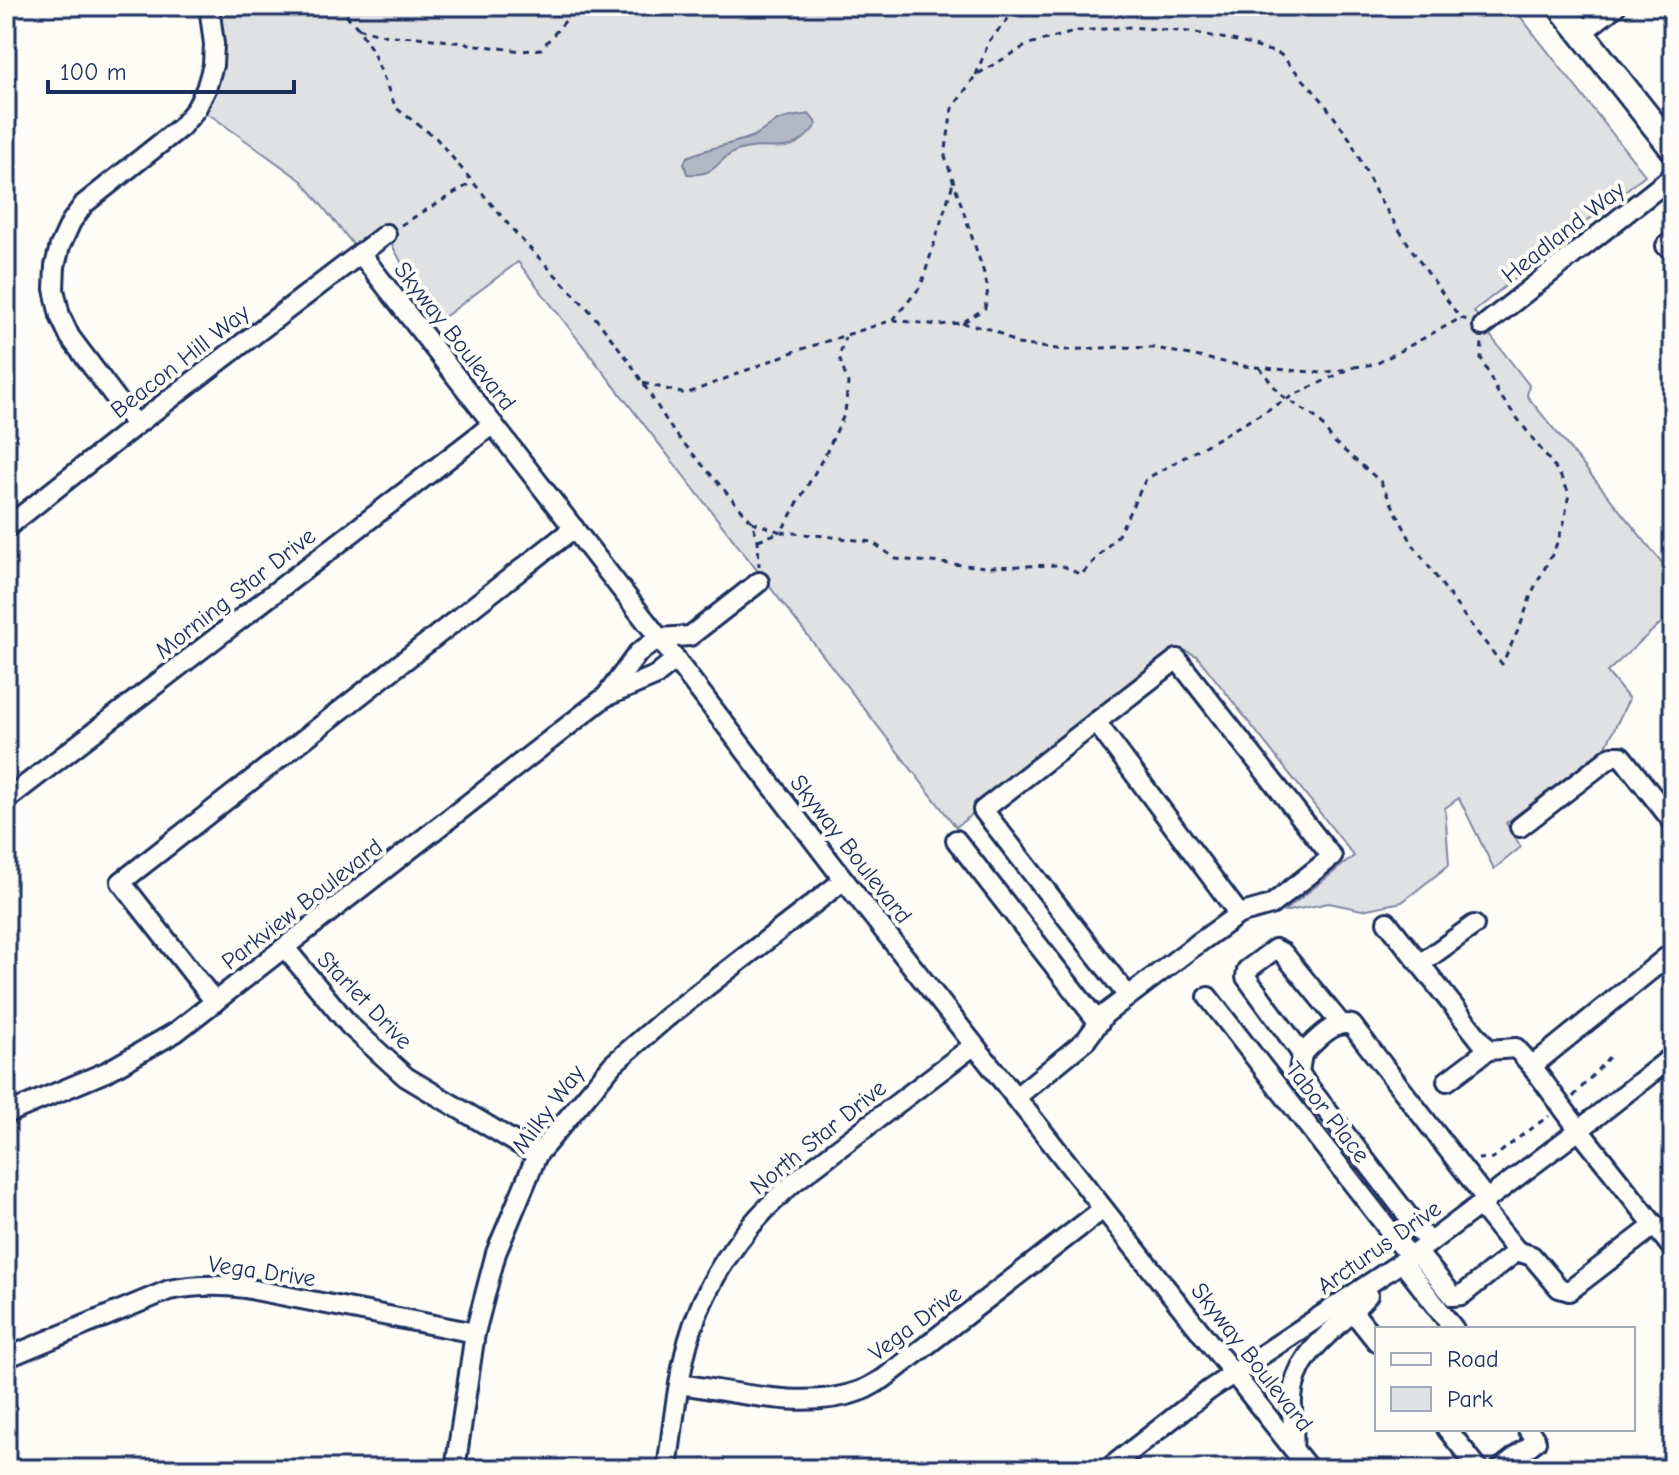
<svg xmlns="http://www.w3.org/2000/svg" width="1679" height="1475" viewBox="0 0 1679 1475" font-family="'Comic Neue',sans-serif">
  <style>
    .green { fill: #e0e1e3; stroke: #7e88a0; stroke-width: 2 }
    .water { fill: #b3b8c5; stroke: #76819c; stroke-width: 2 }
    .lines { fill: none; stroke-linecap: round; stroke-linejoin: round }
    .minor-casing { stroke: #1b2f5e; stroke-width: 24 }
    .major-casing { stroke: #1b2f5e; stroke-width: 30 }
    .path { stroke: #1b2f5e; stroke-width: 3; stroke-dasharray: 6 6; stroke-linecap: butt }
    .minor { stroke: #fdfcf7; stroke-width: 18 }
    .major { stroke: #fdfcf7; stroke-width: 24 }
    .labels { text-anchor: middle; stroke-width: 8; stroke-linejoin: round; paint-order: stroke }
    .street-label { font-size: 24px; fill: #1b2f5e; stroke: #fdfcf7 }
  </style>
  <rect width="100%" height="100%" fill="#fdfcf7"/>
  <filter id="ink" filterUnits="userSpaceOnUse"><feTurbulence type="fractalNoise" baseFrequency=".0125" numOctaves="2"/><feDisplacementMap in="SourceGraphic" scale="16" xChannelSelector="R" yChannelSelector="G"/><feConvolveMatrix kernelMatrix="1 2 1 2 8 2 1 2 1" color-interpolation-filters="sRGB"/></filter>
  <g filter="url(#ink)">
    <!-- green -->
    <polygon class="green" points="209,6 1512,6 1645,175 1474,311 1483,326 1529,385 1527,396 1673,576 1673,612 1607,672 1629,699 1605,748 1506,823 1521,847 1494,869 1459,798 1445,808 1449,865 1402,902 1362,910 1329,903 1283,912 1354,856 1197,656 1182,649 956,827 518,262 435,324 386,234 360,253 302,181 213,117 196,109 206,89"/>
    <!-- water -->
    <path class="water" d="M 809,114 L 817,124 C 789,163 771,139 737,151 C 713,160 721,176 687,174 L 684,163 L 687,157 C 707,148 728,145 749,138 C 761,134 767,126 777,121 C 786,117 799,116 809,114 Z"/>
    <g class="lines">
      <defs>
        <g id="minor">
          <polyline points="1581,33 1616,6"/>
          <polyline points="1666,246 1673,244"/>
          <polyline points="360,253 659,638 844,880 1309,1469"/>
          <polyline points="1483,326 1673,176"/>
          <polyline points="136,425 70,337 60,316 54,289 55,266 60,246 71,222 84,204 181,127 196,109 206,89 213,65 214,44 209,6"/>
          <polyline points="6,528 136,425 386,234"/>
          <polyline points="607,695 638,653 659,638 690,636 759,582"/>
          <polyline points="1096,722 1239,914"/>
          <polyline points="6,800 493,424"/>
          <polyline points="1520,827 1612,756 1621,756 1673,822"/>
          <polyline points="956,840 1099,1023"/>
          <polyline points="1387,922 1488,1050 1516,1048 1532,1066"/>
          <polyline points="285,948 350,1026 406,1077 537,1155"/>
          <polyline points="1673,952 1532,1066 1579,1130 1673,1249"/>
          <polyline points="1420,964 1474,925"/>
          <polyline points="1208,997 1410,1257"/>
          <polyline points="215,1002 121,882 574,528"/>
          <polyline points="1302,1054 1246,977 1247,970 1275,949 1283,953 1341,1024"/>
          <polyline points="1447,1081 1488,1050"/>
          <polyline points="1015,1098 1086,1040 1105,1014 1193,947 1239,914 1271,905 1332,857 1177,659 983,810 1128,996"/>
          <polyline points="6,1114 106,1072 176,1032 605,697 655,676 676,659"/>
          <polyline points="1480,1205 1517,1251 1532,1256 1559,1288 1569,1291 1655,1225"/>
          <path d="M 1429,1243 L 1305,1082 L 1299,1072 L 1302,1054 C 1315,1042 1333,1019 1352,1025 L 1487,1200"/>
          <polyline points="1417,1252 1453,1296 1462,1295 1517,1251"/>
          <polyline points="1402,1262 1454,1329"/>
          <polyline points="1346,1303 1377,1342"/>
          <path d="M 6,1358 L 169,1290 C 195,1285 218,1284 245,1288 L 475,1333"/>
          <path d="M 680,1384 C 736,1392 806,1411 860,1391 C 868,1388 875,1383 883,1379 L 1103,1209"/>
          <polyline points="1447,1429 1479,1469"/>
          <path d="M 1293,1448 C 1295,1431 1291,1415 1292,1398 C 1295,1365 1314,1346 1337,1326 C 1348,1316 1358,1305 1368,1295"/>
          <polyline points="455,1469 475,1333 496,1253 537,1155 613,1064 666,1018 844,880"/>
          <path d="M 667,1469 C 673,1427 677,1383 688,1342 C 706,1277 744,1226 794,1182 L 973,1046"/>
          <polyline points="1108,1469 1209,1390 1417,1252 1579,1130 1673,1056"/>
          <polyline points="1500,1469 1536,1441 1528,1429"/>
        </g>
        <polyline id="major" points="1560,6 1673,149"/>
      </defs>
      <!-- minor casing -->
      <use href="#minor" class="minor-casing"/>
      <!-- major casing -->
      <use href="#major" class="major-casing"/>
      <!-- path -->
      <g class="path">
        <polyline points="338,6 358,28 372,50 396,108 436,138 519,237 590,311 629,361 673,431 752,522 758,540 759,566"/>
        <polyline points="358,28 388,36 418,37 522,51 541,49 573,12 583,10 591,6"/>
        <polyline points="976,75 989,41 1019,6"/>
        <polyline points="401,225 473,182"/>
        <polyline points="893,320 921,286 953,183"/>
        <polyline points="962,323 994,330 1017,344 1065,350 1120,347 1156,348 1243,366 1322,373 1347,369"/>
        <polyline points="1259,367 1281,395 1319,420 1333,441 1380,481 1412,543 1465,617 1502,664 1521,624 1532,592 1554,551 1564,523 1569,493 1559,473 1498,393 1481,358 1482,341"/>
        <polyline points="1354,367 1376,364 1459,319"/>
        <polyline points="643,383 686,394 793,352 893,320 939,325 962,323 985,308 988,289 983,270 945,156 952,109 976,75 1029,44 1078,31 1130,27 1191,32 1237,41 1280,54 1321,99 1350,139 1378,197 1418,259 1460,318 1468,320"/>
        <polyline points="752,522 781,532 826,453 845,413 848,383 839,357 845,337"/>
        <polyline points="758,540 781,532 825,536 872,542 896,559 986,567 1061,565 1081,575 1118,535 1146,479 1296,394 1354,367"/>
        <polyline points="1573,1097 1609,1057"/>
        <polyline points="1478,1159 1493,1158 1526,1132 1549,1116"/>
      </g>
      <!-- minor -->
      <use href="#minor" class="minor"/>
      <!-- major -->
      <use href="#major" class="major"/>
    </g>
  </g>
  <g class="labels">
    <!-- street labels -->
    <g class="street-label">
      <text transform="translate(1563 232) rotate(-38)" y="8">Headland Way</text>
      <text transform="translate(455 336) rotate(52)" y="8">Skyway Boulevard</text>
      <text transform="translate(180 361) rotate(-38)" y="8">Beacon Hill Way</text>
      <text transform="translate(235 593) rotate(-38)" y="8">Morning Star Drive</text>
      <text transform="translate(851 849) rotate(52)" y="8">Skyway Boulevard</text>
      <text transform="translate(302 904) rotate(-38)" y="8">Parkview Boulevard</text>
      <text transform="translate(365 1000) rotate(46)" y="8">Starlet Drive</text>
      <text transform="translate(548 1109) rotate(-53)" y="8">Milky Way</text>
      <text transform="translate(1328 1112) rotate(52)" y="8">Tabor Place</text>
      <text transform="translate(818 1137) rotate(-39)" y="8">North Star Drive</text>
      <text transform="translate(1379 1247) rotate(-35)" y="8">Arcturus Drive</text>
      <text transform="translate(262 1271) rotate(8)" y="8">Vega Drive</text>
      <text transform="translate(915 1323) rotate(-37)" y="8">Vega Drive</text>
      <text transform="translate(1252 1357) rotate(52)" y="8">Skyway Boulevard</text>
    </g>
  </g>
  <!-- margin -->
  <rect width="1679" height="1475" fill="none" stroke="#fdfcf7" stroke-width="32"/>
  <rect x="16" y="16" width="1647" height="1443" fill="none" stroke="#1b2f5e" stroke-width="3" filter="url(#ink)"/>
  <!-- legend -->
  <rect x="1375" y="1327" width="260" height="104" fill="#fdfcf7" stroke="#a3aaba" stroke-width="2"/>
  <rect x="1391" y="1353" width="40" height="12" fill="#fdfcf7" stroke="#a3aaba" stroke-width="2"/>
  <text x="1447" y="1367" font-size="24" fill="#1b2f5e">Road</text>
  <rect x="1391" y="1387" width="40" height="24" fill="#e0e1e3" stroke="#a3aaba" stroke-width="2"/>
  <text x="1447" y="1407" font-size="24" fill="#1b2f5e">Park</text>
  <!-- scale -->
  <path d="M48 80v12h246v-12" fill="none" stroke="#1b2f5e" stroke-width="4"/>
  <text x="60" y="80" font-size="24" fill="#1b2f5e" stroke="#fdfcf7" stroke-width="6" paint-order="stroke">100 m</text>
</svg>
